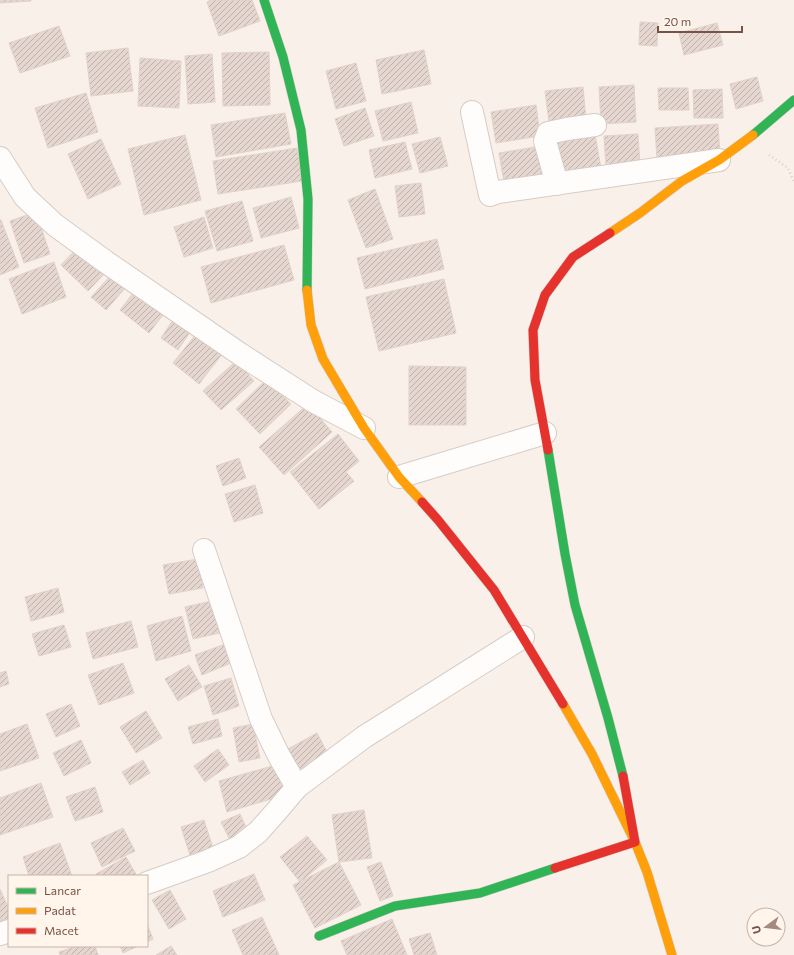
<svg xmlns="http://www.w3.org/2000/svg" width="794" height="955" viewBox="0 0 794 955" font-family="Commissioner,sans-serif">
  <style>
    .building { fill: url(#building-hatch); stroke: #e1d2cb }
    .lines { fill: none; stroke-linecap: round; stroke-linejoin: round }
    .street-casing { stroke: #d6ccc6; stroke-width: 24 }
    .fast-casing { stroke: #d7cbc6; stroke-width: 10 }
    .slow-casing { stroke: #d7cbc6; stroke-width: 10 }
    .jam-casing { stroke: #d7cbc6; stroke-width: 10 }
    .path { stroke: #dbd0cb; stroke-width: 2.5; stroke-dasharray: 1 3; stroke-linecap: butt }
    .street { stroke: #fefdfc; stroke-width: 22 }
    .fast { stroke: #30b455; stroke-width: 9 }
    .slow { stroke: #ff9f0a; stroke-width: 9 }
    .jam { stroke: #e5322d; stroke-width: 9 }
  </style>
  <defs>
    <pattern id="building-hatch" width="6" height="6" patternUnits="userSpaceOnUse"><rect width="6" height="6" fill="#e5d7d0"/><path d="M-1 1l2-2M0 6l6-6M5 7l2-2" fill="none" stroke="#beb1ab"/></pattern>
  </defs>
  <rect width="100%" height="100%" fill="#f8f0e9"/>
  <!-- building -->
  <g class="building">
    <polygon points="0,0 31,0 31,1 0,3"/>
    <polygon points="211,0 252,0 260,21 219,36 207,2"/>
    <polygon points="640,22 658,23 657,46 639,45"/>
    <polygon points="717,23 723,45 684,55 679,33"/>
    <polygon points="59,26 70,56 20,73 9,43"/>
    <polygon points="128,48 133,91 91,96 86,53"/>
    <polygon points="424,50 431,84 382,94 376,60"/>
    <polygon points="269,52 270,105 223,106 222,53"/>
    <polygon points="212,54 215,102 188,104 185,56"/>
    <polygon points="140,58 181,61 179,108 138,106"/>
    <polygon points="356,63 366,101 336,109 326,71"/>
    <polygon points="757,77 763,101 736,109 730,84"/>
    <polygon points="634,85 636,122 601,124 599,87"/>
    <polygon points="583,87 586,119 549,122 545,91"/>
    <polygon points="658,88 688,88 689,110 659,110"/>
    <polygon points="722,89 723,118 694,118 693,90"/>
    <polygon points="86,93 98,132 48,148 35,108"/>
    <polygon points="411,102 418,133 383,141 375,111"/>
    <polygon points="536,105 540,136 496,143 491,112"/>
    <polygon points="365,108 374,136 344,146 335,119"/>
    <polygon points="285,113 291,144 216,157 211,125"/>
    <polygon points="718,124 720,155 657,159 655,128"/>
    <polygon points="594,129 601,168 559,175 552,136"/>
    <polygon points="638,134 640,165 606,167 604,136"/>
    <polygon points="185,135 201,200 144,215 128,149"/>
    <polygon points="440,137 448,166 420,173 412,144"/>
    <polygon points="101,139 121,184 88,199 68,154"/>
    <polygon points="405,142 412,169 375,178 369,150"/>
    <polygon points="541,146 547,182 505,188 499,153"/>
    <polygon points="297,148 302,181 218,194 213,161"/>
    <polygon points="421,183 425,214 399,217 395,186"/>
    <polygon points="375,189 393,239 366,248 348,200"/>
    <polygon points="291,197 299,228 261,238 253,208"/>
    <polygon points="242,201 253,241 217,251 205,211"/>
    <polygon points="36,212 50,254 24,263 10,221"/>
    <polygon points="204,217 213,248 184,257 174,227"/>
    <polygon points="0,220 1,220 19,267 0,275"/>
    <polygon points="437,239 444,269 365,289 357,258"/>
    <polygon points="284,245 294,280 211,303 201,267"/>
    <polygon points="79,246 106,272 88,291 61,265"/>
    <polygon points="54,262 66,297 22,314 9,279"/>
    <polygon points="113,273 127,286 106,310 91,297"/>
    <polygon points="444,279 456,333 379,351 366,297"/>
    <polygon points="137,288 166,311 149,333 120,310"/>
    <polygon points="177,314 194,326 178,350 161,338"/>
    <polygon points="197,333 223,353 199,384 173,363"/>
    <polygon points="236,361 254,381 221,410 203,391"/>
    <polygon points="409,366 466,367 466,425 409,425"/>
    <polygon points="267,379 291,404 260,434 236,409"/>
    <polygon points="308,404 332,432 284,475 259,447"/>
    <polygon points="338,434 359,461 346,472 354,481 319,509 290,472"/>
    <polygon points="239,458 246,478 223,486 216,466"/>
    <polygon points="255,485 263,513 234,522 225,494"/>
    <polygon points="198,559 203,588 169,594 163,565"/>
    <polygon points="58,588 64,612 31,621 25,597"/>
    <polygon points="216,600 224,632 193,639 185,607"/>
    <polygon points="182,616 191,651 156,661 147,626"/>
    <polygon points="131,621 138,647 93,659 86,633"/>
    <polygon points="64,625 71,647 39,656 32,634"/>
    <polygon points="228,643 236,661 202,675 195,655"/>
    <polygon points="123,663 134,693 99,705 88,675"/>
    <polygon points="189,665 202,687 178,701 165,679"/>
    <polygon points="6,671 9,684 0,687 0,673"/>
    <polygon points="231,678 239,706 213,715 204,686"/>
    <polygon points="71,704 80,726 56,737 46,714"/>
    <polygon points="146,711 162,738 136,753 120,727"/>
    <polygon points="218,719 222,736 193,744 188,727"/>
    <polygon points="27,724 39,758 0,771 0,734"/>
    <polygon points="253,724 260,758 239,762 233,728"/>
    <polygon points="317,733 329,756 299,773 286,750"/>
    <polygon points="81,740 91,763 64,776 53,753"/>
    <polygon points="218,749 229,765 205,782 194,766"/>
    <polygon points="143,760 150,773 130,785 122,772"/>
    <polygon points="276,765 285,795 227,812 219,781"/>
    <polygon points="41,783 53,817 0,835 0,798"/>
    <polygon points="95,787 103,812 75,821 66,797"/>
    <polygon points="364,810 372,858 339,862 332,815"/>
    <polygon points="240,814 249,833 231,842 221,822"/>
    <polygon points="204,820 213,848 190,855 181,827"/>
    <polygon points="123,828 135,851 102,867 91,843"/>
    <polygon points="307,836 327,860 300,882 280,857"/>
    <polygon points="60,843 72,876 29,876 23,857"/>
    <polygon points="126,857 137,876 97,876 96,874"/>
    <polygon points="339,862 361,905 315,928 293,885"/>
    <polygon points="381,862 393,896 380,901 367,867"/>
    <polygon points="254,874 265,900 223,917 213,891"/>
    <polygon points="0,889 9,909 9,918 0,921"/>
    <polygon points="170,890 186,919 169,929 152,900"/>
    <polygon points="262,917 279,955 243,955 232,930"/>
    <polygon points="392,919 407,955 347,955 341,941"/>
    <polygon points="147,924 153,939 147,942"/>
    <polygon points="430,933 437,955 414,955 409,939"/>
    <polygon points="77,946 95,946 98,955 60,955 59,952"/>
    <polygon points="120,946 138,946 123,953"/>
    <polygon points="171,946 177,955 156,955"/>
  </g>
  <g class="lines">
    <defs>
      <g id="street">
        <polyline points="472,112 490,195 498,192 719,160"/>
        <polyline points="0,158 25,197 55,225 106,262 240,354 313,401 364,428"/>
        <polyline points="557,184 545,141 548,133 567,129 595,125"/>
        <polyline points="399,477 545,433"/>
        <polyline points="204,550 261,719 279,756 297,787"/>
        <polyline points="147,883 208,861 239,847 258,832 275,813 297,787 364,737 523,637"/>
        <polyline points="0,934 9,931"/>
      </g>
      <g id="fast">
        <polyline points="264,0 283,57 301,130 308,199 307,290"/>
        <polyline points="753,135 794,100"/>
        <polyline points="548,450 565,554 575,605 608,718 623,776"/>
        <polyline points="319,936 395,906 480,893 555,868"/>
      </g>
      <g id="slow">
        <polyline points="610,233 640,213 682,181 719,160 753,135"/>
        <polyline points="307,290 311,325 323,359 364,428 399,477 422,502"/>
        <polyline points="563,704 592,754 635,842 647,872 672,955"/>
      </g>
      <g id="jam">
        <polyline points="548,450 535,380 533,330 545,295 573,257 610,233"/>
        <polyline points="422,502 438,520 494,590 563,704"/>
        <polyline points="555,868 635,842 623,776"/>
      </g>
    </defs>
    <!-- street casing -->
    <use href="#street" class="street-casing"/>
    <!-- fast casing -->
    <use href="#fast" class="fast-casing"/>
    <!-- slow casing -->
    <use href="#slow" class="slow-casing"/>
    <!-- jam casing -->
    <use href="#jam" class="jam-casing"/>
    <!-- path -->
    <polyline class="path" points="769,155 788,168 794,182"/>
    <!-- street -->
    <use href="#street" class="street"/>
    <!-- fast -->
    <use href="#fast" class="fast"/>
    <!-- slow -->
    <use href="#slow" class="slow"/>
    <!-- jam -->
    <use href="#jam" class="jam"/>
  </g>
  <!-- legend -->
  <rect x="8" y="875" width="140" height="72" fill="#fff5eb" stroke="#c9b4a9"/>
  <rect x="16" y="888" width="20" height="6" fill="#30b455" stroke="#c9b4a9"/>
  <text x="44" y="895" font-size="12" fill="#795246">Lancar</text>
  <rect x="16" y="908" width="20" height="6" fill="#ff9f0a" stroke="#c9b4a9"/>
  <text x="44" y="915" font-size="12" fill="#795246">Padat</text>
  <rect x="16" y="928" width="20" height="6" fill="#e5322d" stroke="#c9b4a9"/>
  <text x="44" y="935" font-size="12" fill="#795246">Macet</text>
  <!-- north arrow -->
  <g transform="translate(766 927) rotate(255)"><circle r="19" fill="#fff5eb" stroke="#c9b4a9"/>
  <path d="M0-3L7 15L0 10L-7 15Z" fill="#a5897f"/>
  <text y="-6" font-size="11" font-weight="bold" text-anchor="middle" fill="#795246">U</text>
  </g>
  <!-- scale -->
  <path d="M658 26v6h84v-6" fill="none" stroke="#795246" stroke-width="2"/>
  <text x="664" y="26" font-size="12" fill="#795246" stroke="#fff5eb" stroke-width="3" paint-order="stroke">20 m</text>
</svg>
